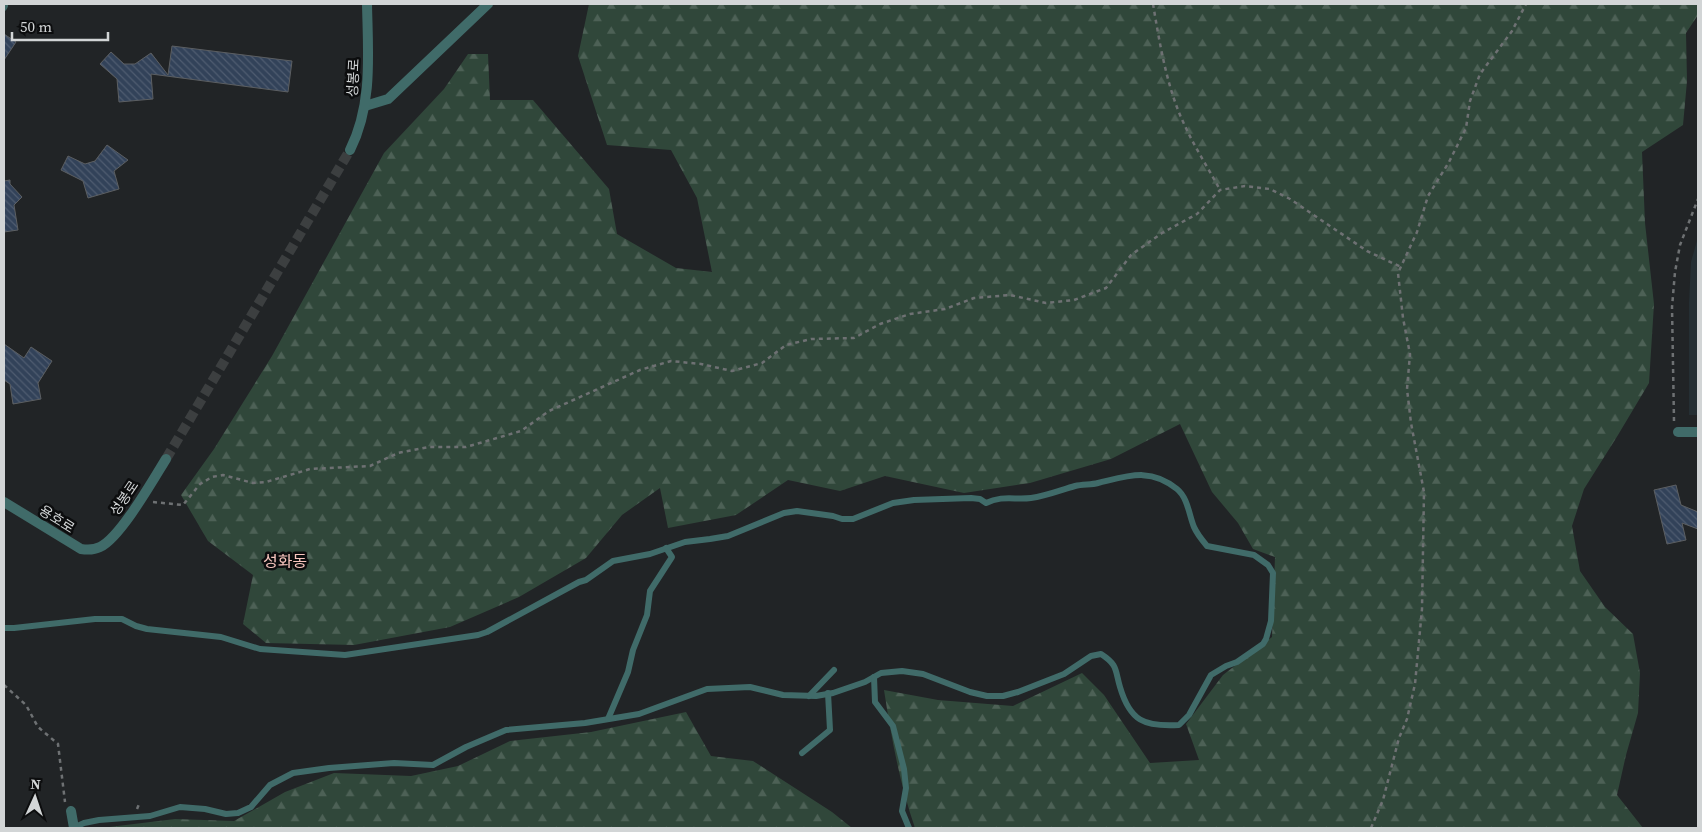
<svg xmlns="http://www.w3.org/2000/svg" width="1702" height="832" viewBox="0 0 1702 832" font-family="'Source Serif 4','Noto Sans KR',serif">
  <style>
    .built { fill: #252f34 }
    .forest { fill: url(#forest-firs) }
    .building { fill: url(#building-back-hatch); stroke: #5c5f62 }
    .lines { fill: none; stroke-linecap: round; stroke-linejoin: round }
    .tertiary-tunnel { stroke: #3c3f40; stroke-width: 10; stroke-dasharray: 10 5; stroke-linecap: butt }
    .path { stroke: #6e7173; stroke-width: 2.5; stroke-dasharray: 4 4; stroke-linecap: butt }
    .service { stroke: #406b69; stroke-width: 6 }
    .minor { stroke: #406b69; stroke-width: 10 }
    .tertiary { stroke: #406b69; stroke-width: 10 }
    .labels { text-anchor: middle; stroke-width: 5; stroke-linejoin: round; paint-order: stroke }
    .street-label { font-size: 14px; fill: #d2d5d6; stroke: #0c0d0e }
    .quarter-label { font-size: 16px; fill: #f9c6bf; stroke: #0c0d0e }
  </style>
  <defs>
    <pattern id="forest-firs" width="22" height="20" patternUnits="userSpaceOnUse" patternTransform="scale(1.25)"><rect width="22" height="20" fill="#30473a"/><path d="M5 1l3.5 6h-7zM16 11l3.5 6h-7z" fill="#4d6156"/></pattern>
    <pattern id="building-back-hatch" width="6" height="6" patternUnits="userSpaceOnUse" patternTransform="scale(1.25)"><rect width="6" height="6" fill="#324259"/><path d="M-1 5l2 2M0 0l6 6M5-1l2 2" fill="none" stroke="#4f5c70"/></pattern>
  </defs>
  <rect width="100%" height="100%" fill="#212426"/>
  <!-- built -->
  <polygon class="built" points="1698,237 1698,415 1689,415 1689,302 1691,262"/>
  <!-- forest -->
  <g class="forest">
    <path d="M 589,4 L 1698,4 L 1698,15 L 1686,33 L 1687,81 L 1683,125 L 1642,152 L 1645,223 L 1654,304 L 1649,383 L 1618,435 L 1584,489 L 1572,526 L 1580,571 L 1605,607 L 1633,634 L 1640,673 L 1638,713 L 1626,755 L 1617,795 L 1643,828 L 915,828 C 900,785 891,736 884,690 L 938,700 L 1013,706 L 1082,673 L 1104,695 L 1150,763 L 1199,760 L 1186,724 L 1223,675 L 1272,637 L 1275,557 L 1253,549 L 1238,523 L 1212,492 L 1180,424 L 1111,459 L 1030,483 L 964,493 L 885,476 L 840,491 L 788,480 L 736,515 L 668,528 L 660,488 L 622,515 L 586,558 L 519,597 L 450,627 L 354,645 L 266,643 L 243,624 L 253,575 L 208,541 L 181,495 L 214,449 L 272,356 L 384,153 L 444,89 L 468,54 L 488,54 L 490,100 L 533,100 L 609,189 L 617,234 L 676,268 L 712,272 L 697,198 L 671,150 L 607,145 L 578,56 Z"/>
    <polygon points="686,712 711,756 753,761 832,812 852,828 101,828 175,819 234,821 285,792 334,773 411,776 458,766 510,741 591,732"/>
  </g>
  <!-- building -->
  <g class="building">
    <polygon points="4,34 16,42 4,60"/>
    <polygon points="172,46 292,61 288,92 151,74 153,99 119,102 117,79 100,64 111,52 124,64 135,64 151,53 168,75"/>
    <polygon points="107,145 128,160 114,171 119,189 88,198 83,181 61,170 68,156 85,164 95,161"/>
    <polygon points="10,180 10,184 22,197 14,205 18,230 4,232 4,181"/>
    <polygon points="4,344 24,358 31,347 52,361 38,383 41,399 13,404 10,384 4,380"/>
    <polygon points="1676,485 1681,505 1698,512 1698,529 1682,523 1686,540 1667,544 1654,490"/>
  </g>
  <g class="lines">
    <!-- tertiary-tunnel -->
    <polyline class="tertiary-tunnel" points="166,459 350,150"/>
    <!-- path -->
    <g class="path">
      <path d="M 1153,4 C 1160,45 1167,89 1185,126 C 1195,148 1209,169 1220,190"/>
      <polyline points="1674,421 1672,307 1675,272 1680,245 1698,199"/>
      <polyline points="153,502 183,505 200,484 212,477 223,475 253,483 266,482 310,469 370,466 398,453 429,447 466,447 521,431 549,411 640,370 671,361 701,364 732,371 762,363 786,345 811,339 854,338 880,324 910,314 945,309 974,298 1010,295 1046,303 1074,300 1106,288 1131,255 1162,233 1197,214 1220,190 1245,186 1270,189 1290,199 1367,251 1401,267"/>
      <polyline points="4,685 26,705 38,727 58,744 65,802"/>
      <polyline points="137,809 140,802"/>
      <polyline points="1371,828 1383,800 1399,738 1407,719 1415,684 1422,609 1424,492 1411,423 1407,389 1410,354 1403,318 1398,273 1417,232 1428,196 1449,162 1466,128 1470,101 1480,74 1512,31 1526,4"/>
    </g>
    <!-- service -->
    <g class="service">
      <polyline points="4,8 5,6"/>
      <path d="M 4,628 L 14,628 L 95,619 L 122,619 L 136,626 L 147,629 L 221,637 L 260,649 L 345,655 L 478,635 L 487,632 L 579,582 L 586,580 L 613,561 L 650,554 L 685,542 L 710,539 L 728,536 L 784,513 L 797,511 L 833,516 L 842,519 L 853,519 L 893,503 L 914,500 L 971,498 L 980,499 L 986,503 C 1002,495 1015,500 1031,498 C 1046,496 1061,490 1075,486 C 1083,484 1091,485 1098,483 C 1128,476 1150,467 1177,489 C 1188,498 1189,515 1194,527 C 1197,534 1202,540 1207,546 L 1254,555 L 1268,565 L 1273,573 L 1271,621 L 1266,639 L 1263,644 L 1237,662 L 1226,666 L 1211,675 L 1189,715 L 1179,725 C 1144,727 1130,721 1120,687 C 1115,670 1118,665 1101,654 L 1091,656 L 1064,674 L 1018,692 L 1003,696 L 987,696 L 970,692 L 923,674 L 902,671 L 881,673 L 865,682 L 833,693 L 816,696 L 783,695 L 750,687 L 707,689 L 639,714 L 585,723 L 506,730 L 466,747 L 433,765 L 394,763 L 329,768 L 293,773 L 270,785 L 251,807 L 238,813 L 226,814 L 205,809 L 180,807 L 150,816 L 99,820 L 84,823 L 73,828"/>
      <polyline points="874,677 875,702 893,726 904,769 906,788 902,811 909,828"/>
      <polyline points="809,696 834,670"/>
      <polyline points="608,719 628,672 633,650 647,615 650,591 672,557 666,548"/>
      <polyline points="802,753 830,730 828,693"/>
    </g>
    <!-- minor -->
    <g class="minor">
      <polyline points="365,106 388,99 488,4"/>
      <polyline points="1678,432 1698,432"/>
      <polyline points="71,811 74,828"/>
    </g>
    <!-- tertiary -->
    <g class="tertiary">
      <path d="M 350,150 C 373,104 368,54 367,4"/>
      <path d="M 4,502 L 81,549 C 87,550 94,550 100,547 C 120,538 153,480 166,459"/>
    </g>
  </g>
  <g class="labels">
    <!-- street labels -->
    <g class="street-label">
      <text transform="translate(353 78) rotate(-87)" y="5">성봉로</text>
      <text transform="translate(124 498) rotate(-56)" y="5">성봉로</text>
      <text transform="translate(57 519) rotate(32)" y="5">용호로</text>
    </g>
    <!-- quarter labels -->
    <g class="quarter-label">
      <text x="285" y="567">성화동</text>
    </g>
  </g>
  <!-- border -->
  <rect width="1702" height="832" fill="none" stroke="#d2d5d6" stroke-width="10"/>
  <!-- north arrow -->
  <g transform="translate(35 797) rotate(3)" stroke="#0c0d0e" stroke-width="4" paint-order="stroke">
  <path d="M0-4L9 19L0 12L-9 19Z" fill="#d2d5d6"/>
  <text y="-8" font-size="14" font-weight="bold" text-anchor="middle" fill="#d2d5d6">N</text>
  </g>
  <!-- scale -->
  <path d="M12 32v8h96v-8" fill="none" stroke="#d2d5d6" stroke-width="2.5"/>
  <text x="20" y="32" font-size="15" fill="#d2d5d6" stroke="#0c0d0e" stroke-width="4" paint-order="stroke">50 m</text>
</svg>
